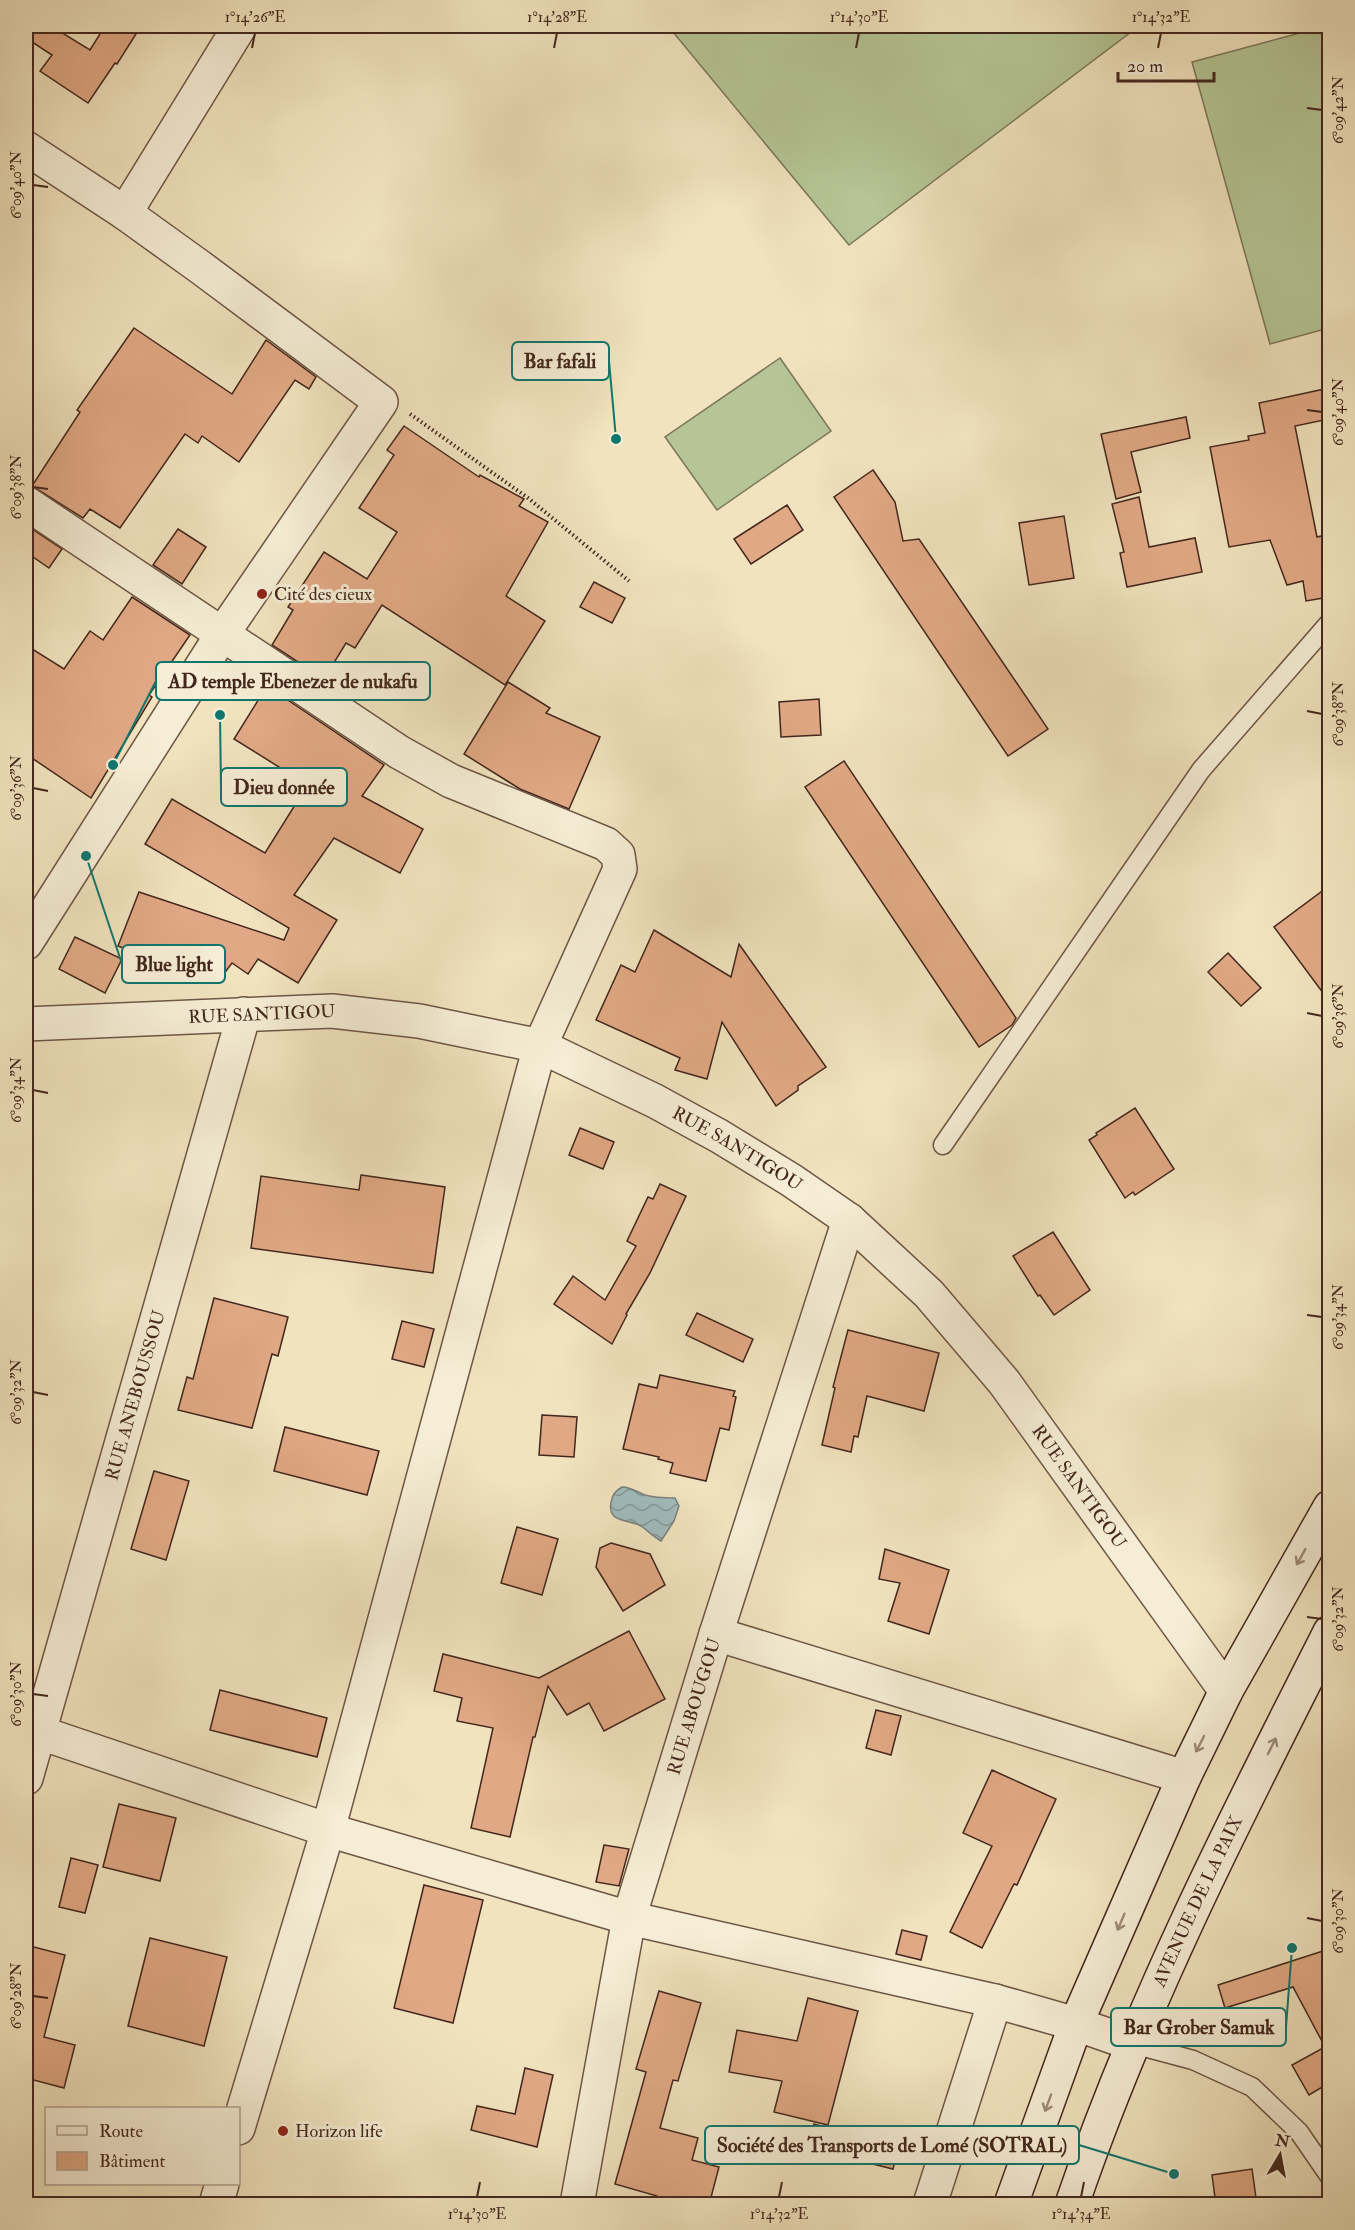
<svg xmlns="http://www.w3.org/2000/svg" width="1355" height="2230" viewBox="0 0 1355 2230" font-family="'IM FELL Double Pica',serif">
  <style>
    .pitch { fill: #b5c595; stroke: #7c7659; stroke-width: 1.5 }
    .water { fill: url(#water-waves); stroke: #7b807d; stroke-width: 1.5 }
    .building { fill: #e0a884; stroke: #43271d; stroke-width: 1.5 }
    .lines { fill: none; stroke-linecap: round; stroke-linejoin: round }
    .service-casing { stroke: #6e5645; stroke-width: 21 }
    .minor-casing { stroke: #6e5645; stroke-width: 36 }
    .secondary-casing { stroke: #43271d; stroke-width: 36 }
    .path { stroke: #43271d; stroke-width: 4; stroke-dasharray: 1.5 3; stroke-linecap: butt }
    .service { stroke: #f5edd5; stroke-width: 18 }
    .minor { stroke: #f5edd5; stroke-width: 33 }
    .secondary { stroke: #f5edd5; stroke-width: 33 }
    .oneway { stroke: #9c8a79 }
    .ticks { fill: none; stroke: #43271d; stroke-width: 2 }
    .poi-dot { fill: #8f2418; stroke: #f5edd5; stroke-width: 2 }
    .labels { text-anchor: middle; stroke-width: 6; stroke-linejoin: round; paint-order: stroke }
    .poi-label { font-size: 18px; fill: #43271d; stroke: #f5edd5; text-anchor: start }
    .street-label { font-size: 18px; fill: #43271d; stroke: #f5edd5 }
    .leader { fill: none; stroke: #0f766e; stroke-width: 2 }
    .callout-dot { fill: #0f766e; stroke: #f5edd5; stroke-width: 2 }
    .callout { fill: #f5edd5; stroke: #0f766e; stroke-width: 2 }
    .callout-label { font-size: 20px; text-anchor: middle; font-weight: bold; fill: #43271d }
    .neatline { fill: none; stroke: #43271d; stroke-width: 2 }
    .ticks-label { font-size: 15px; text-anchor: middle; fill: #43271d }
  </style>
  <defs>
    <pattern id="water-waves" width="16" height="10" patternUnits="userSpaceOnUse" patternTransform="scale(1.5)"><rect width="16" height="10" fill="#a0bbbd"/><path d="M0 5q4-4 8 0t8 0" fill="none" stroke="#849899"/></pattern>
  </defs>
  <rect width="100%" height="100%" fill="#f0e3be"/>
  <filter id="stains"><feTurbulence type="fractalNoise" baseFrequency=".00333" numOctaves="4"/><feColorMatrix values="0 0 0 0 .2 0 0 0 0 .09 0 0 0 0 .02 0 0 0 .5 -.17"/></filter>
  <radialGradient id="worn" r=".72"><stop offset=".6" stop-color="#630" stop-opacity="0"/><stop offset="1" stop-color="#630" stop-opacity=".3"/></radialGradient>
  <!-- pitch -->
  <g class="pitch">
    <polygon points="668,26 1139,26 849,245"/>
    <polygon points="1326,26 1330,26 1329,328 1270,344 1192,62"/>
    <polygon points="780,358 831,431 717,510 665,437"/>
  </g>
  <!-- water -->
  <path class="water" d="M 622,1487 C 631,1487 637,1492 645,1495 C 655,1498 665,1498 675,1498 L 679,1506 L 674,1521 L 661,1541 C 654,1537 648,1531 641,1526 C 629,1519 607,1523 611,1503 C 612,1495 615,1491 622,1487 Z"/>
  <!-- building -->
  <g class="building">
    <polygon points="26,26 51,26 90,50 105,26 122,26 136,34 117,64 115,63 88,103 40,71 52,55 26,38"/>
    <polygon points="134,328 232,394 266,340 316,377 309,389 295,380 239,462 202,436 198,443 185,434 120,528 90,509 83,518 32,486 80,412 77,410"/>
    <polygon points="1329,388 1329,419 1295,426 1317,537 1329,534 1329,597 1306,601 1303,581 1287,585 1270,540 1229,547 1210,447 1249,440 1248,436 1265,433 1259,403"/>
    <polygon points="1186,417 1190,438 1131,452 1141,492 1116,499 1101,434"/>
    <polygon points="404,426 479,477 480,475 524,499 519,506 548,522 506,596 545,621 505,685 382,605 355,648 346,643 324,679 272,645 293,610 288,607 324,552 367,579 397,532 359,508 394,455 387,450"/>
    <polygon points="873,470 895,502 903,541 919,539 1048,729 1008,756 834,497"/>
    <polygon points="1139,497 1149,547 1195,538 1202,572 1127,587 1120,553 1124,552 1112,504"/>
    <polygon points="787,505 803,530 751,564 734,539"/>
    <polygon points="1064,516 1074,578 1029,585 1019,523"/>
    <polygon points="26,525 62,549 49,568 26,552"/>
    <polygon points="178,529 206,547 182,584 153,565"/>
    <polygon points="594,582 625,598 612,623 580,607"/>
    <polygon points="132,597 190,635 149,695 152,697 91,798 26,754 26,645 64,669 90,631 103,640"/>
    <polygon points="508,682 550,708 546,713 600,737 569,809 520,789 464,754"/>
    <polygon points="267,686 384,765 362,796 423,829 400,873 334,838 294,895 337,920 298,983 258,959 248,974 232,963 223,975 181,946 174,967 118,946 139,892 284,940 289,928 145,844 172,799 265,853 305,789 284,777 287,772 234,739"/>
    <polygon points="819,699 821,735 781,737 779,702"/>
    <polygon points="844,761 1016,1018 1012,1025 979,1047 805,787"/>
    <polygon points="1329,886 1329,1001 1274,927"/>
    <polygon points="654,930 731,977 739,944 826,1067 798,1086 798,1090 776,1106 722,1022 707,1079 675,1070 680,1058 596,1020 621,965 635,972"/>
    <polygon points="75,937 122,959 105,993 59,969"/>
    <polygon points="1228,953 1261,988 1241,1006 1208,972"/>
    <polygon points="1135,1108 1174,1169 1135,1195 1133,1192 1125,1198 1089,1140 1097,1135 1096,1133"/>
    <polygon points="580,1128 614,1142 603,1169 569,1155"/>
    <polygon points="361,1175 445,1187 433,1273 251,1248 261,1176 359,1190"/>
    <polygon points="660,1184 686,1196 650,1273 626,1314 627,1315 612,1344 554,1304 573,1276 605,1300 636,1246 627,1241 648,1197 653,1199"/>
    <polygon points="1053,1232 1090,1290 1054,1315 1040,1295 1038,1296 1013,1256"/>
    <polygon points="214,1298 288,1317 278,1356 272,1354 252,1428 178,1410 187,1377 193,1379"/>
    <polygon points="697,1313 753,1339 743,1362 686,1335"/>
    <polygon points="402,1321 434,1329 424,1367 392,1359"/>
    <polygon points="848,1330 939,1353 924,1411 867,1396 858,1437 854,1436 851,1452 822,1445 835,1388 833,1387"/>
    <polygon points="660,1375 735,1391 733,1396 736,1397 729,1430 720,1428 706,1481 670,1473 673,1463 658,1459 659,1457 623,1449 639,1384 657,1388"/>
    <polygon points="542,1415 577,1417 574,1457 539,1455"/>
    <polygon points="285,1427 379,1451 367,1495 274,1471"/>
    <polygon points="154,1471 189,1481 166,1560 131,1549"/>
    <polygon points="517,1527 558,1539 542,1595 501,1583"/>
    <polygon points="611,1543 650,1554 665,1585 623,1611 596,1567 600,1548"/>
    <polygon points="885,1549 949,1570 929,1634 888,1621 900,1583 879,1579"/>
    <polygon points="629,1631 665,1699 604,1731 589,1703 567,1715 548,1686 535,1737 533,1737 510,1837 471,1828 493,1728 457,1721 462,1698 434,1691 443,1654 539,1678"/>
    <polygon points="220,1690 327,1718 317,1757 210,1730"/>
    <polygon points="876,1710 901,1716 891,1755 866,1748"/>
    <polygon points="992,1770 1056,1799 1017,1885 1014,1884 982,1948 950,1932 992,1846 963,1833"/>
    <polygon points="119,1804 176,1818 160,1881 103,1867"/>
    <polygon points="604,1845 629,1849 619,1886 596,1882"/>
    <polygon points="71,1858 98,1865 85,1913 59,1907"/>
    <polygon points="424,1885 483,1900 453,2023 394,2008"/>
    <polygon points="902,1930 927,1936 921,1960 896,1954"/>
    <polygon points="150,1938 227,1957 204,2046 128,2026"/>
    <polygon points="26,1945 65,1955 44,2037 75,2045 64,2088 26,2078"/>
    <polygon points="1329,1949 1329,2083 1309,2095 1292,2065 1325,2047 1293,1987 1225,2008 1218,1985"/>
    <polygon points="659,1991 701,2003 678,2081 673,2080 660,2128 698,2138 692,2160 719,2167 709,2205 655,2205 657,2196 615,2184 646,2072 636,2069"/>
    <polygon points="808,1998 858,2011 828,2125 774,2112 782,2081 729,2072 737,2030 797,2041"/>
    <polygon points="525,2068 553,2075 537,2147 471,2130 477,2106 515,2114"/>
    <polygon points="814,2124 899,2147 893,2169 808,2148"/>
    <polygon points="1252,2169 1257,2205 1216,2205 1212,2175"/>
  </g>
  <g class="lines">
    <defs>
      <g id="service">
        <polyline points="943,1145 1201,770 1330,622"/>
        <polyline points="1133,2044 1193,2060 1252,2087 1299,2132 1330,2177"/>
      </g>
      <g id="minor">
        <polyline points="26,148 125,213 200,267 381,402 223,633 26,943"/>
        <polyline points="125,213 240,26"/>
        <polyline points="26,503 399,752 451,781 606,844 618,855 620,869 540,1046 328,1830 238,2128"/>
        <path id="s1" d="M 26,1024 L 332,1011 L 419,1021 L 540,1046 L 655,1101 L 719,1136 L 791,1180 L 849,1220 L 929,1294 L 1004,1382 L 1226,1691"/>
        <polyline points="716,1634 1184,1777"/>
        <polyline points="26,1728 328,1830 629,1918 995,2001 1076,2024 1133,2044"/>
        <path id="s2" d="M 26,1778 L 244,1014"/>
        <polyline points="216,2204 222,2184"/>
        <path id="s3" d="M 577,2204 L 629,1918 L 716,1634 L 849,1220"/>
        <polyline points="930,2204 995,2001"/>
      </g>
      <g id="secondary">
        <polyline points="1011,2204 1076,2024 1184,1777 1226,1691 1330,1507"/>
        <path id="s4" d="M 1072,2204 C 1140,2005 1235,1819 1330,1632"/>
      </g>
    </defs>
    <!-- service casing -->
    <use href="#service" class="service-casing"/>
    <!-- minor casing -->
    <use href="#minor" class="minor-casing"/>
    <!-- secondary casing -->
    <use href="#secondary" class="secondary-casing"/>
    <!-- path -->
    <polyline class="path" points="410,414 528,498 629,581"/>
    <!-- service -->
    <use href="#service" class="service"/>
    <!-- minor -->
    <use href="#minor" class="minor"/>
    <!-- secondary -->
    <use href="#secondary" class="secondary"/>
  </g>
  <!-- one-way arrows -->
  <defs><path id="oneway-shaft" d="M-6 0H5M1.5-3L5.5 0L1.5 3" fill="none" stroke-width="1.6" stroke-linecap="round" stroke-linejoin="round" transform="scale(1.5)"/></defs>
  <g class="oneway">
    <use href="#oneway-shaft" transform="translate(1301 1557) rotate(119)"/>
    <use href="#oneway-shaft" transform="translate(1200 1744) rotate(117)"/>
    <use href="#oneway-shaft" transform="translate(1272 1746) rotate(-63)"/>
    <use href="#oneway-shaft" transform="translate(1121 1922) rotate(113)"/>
    <use href="#oneway-shaft" transform="translate(1048 2103) rotate(110)"/>
  </g>
  <!-- ticks -->
  <path class="ticks" d="M 252,48 L 255,33M 554,48 L 557,33M 856,48 L 859,33M 1158,48 L 1161,33M 1307,108 L 1322,110M 33,185 L 48,187M 1307,410 L 1322,412M 33,487 L 48,489M 1307,711 L 1322,714M 33,788 L 48,791M 1307,1013 L 1322,1016M 33,1090 L 48,1093M 1307,1315 L 1322,1317M 33,1392 L 48,1395M 1307,1617 L 1322,1619M 33,1694 L 48,1696M 1307,1918 L 1322,1921M 33,1996 L 48,1998M 477,2197 L 480,2182M 779,2197 L 782,2182M 1081,2197 L 1084,2182"/>
  <!-- markers -->
  <g class="poi-dot">
    <circle cx="262" cy="594" r="6"/>
    <circle cx="283" cy="2131" r="6"/>
  </g>
  <g class="labels">
    <!-- poi labels -->
    <g class="poi-label">
      <text x="274" y="600">Cité des cieux</text>
      <text x="295" y="2137">Horizon life</text>
    </g>
    <!-- street labels -->
    <g class="street-label">
      <text dy="6" stroke="none"><textPath href="#s1" startOffset="236">RUE SANTIGOU</textPath></text>
      <text dy="6" stroke="none"><textPath href="#s1" startOffset="740">RUE SANTIGOU</textPath></text>
      <text dy="6" stroke="none"><textPath href="#s2" startOffset="398">RUE ANEBOUSSOU</textPath></text>
      <text dy="6" stroke="none"><textPath href="#s1" startOffset="1226">RUE SANTIGOU</textPath></text>
      <text dy="6" stroke="none"><textPath href="#s3" startOffset="512">RUE ABOUGOU</textPath></text>
      <text dy="6" stroke="none"><textPath href="#s4" startOffset="328">AVENUE DE LA PAIX</textPath></text>
    </g>
  </g>
  <!-- callouts -->
  <path class="leader" d="M616 439L609 361M113 765L156 681M220 715L221 787M86 856L122 964M1292 1948L1286 2027M1174 2174L1079 2145"/>
  <g class="callout-dot">
    <circle cx="616" cy="439" r="6"/>
    <circle cx="113" cy="765" r="6"/>
    <circle cx="220" cy="715" r="6"/>
    <circle cx="86" cy="856" r="6"/>
    <circle cx="1292" cy="1948" r="6"/>
    <circle cx="1174" cy="2174" r="6"/>
  </g>
  <g class="callout">
    <rect x="512" y="342" width="97" height="38" rx="6"/>
    <rect x="156" y="662" width="274" height="38" rx="6"/>
    <rect x="221" y="768" width="126" height="38" rx="6"/>
    <rect x="122" y="945" width="103" height="38" rx="6"/>
    <rect x="1111" y="2008" width="175" height="38" rx="6"/>
    <rect x="705" y="2126" width="374" height="38" rx="6"/>
  </g>
  <g class="callout-label">
    <text x="560" y="368">Bar fafali</text>
    <text x="293" y="688">AD temple Ebenezer de nukafu</text>
    <text x="284" y="794">Dieu donnée</text>
    <text x="174" y="971">Blue light</text>
    <text x="1199" y="2034">Bar Grober Samuk</text>
    <text x="892" y="2152">Société des Transports de Lomé (SOTRAL)</text>
  </g>
  <!-- margin -->
  <rect width="1355" height="2230" fill="none" stroke="#f0e3be" stroke-width="66"/>
  <!-- legend -->
  <rect x="45" y="2107" width="195" height="78" fill="#f5edd5" stroke="#ae9e8b" stroke-width="1.5"/>
  <rect x="57" y="2126" width="30" height="9" fill="#f5edd5" stroke="#ae9e8b" stroke-width="1.5"/>
  <text x="99" y="2137" font-size="18" fill="#43271d">Route</text>
  <rect x="57" y="2152" width="30" height="18" fill="#e0a884" stroke="#ae9e8b" stroke-width="1.5"/>
  <text x="99" y="2167" font-size="18" fill="#43271d">Bâtiment</text>
  <!-- north arrow -->
  <g transform="translate(1280 2155) rotate(10)" stroke="#f5edd5" stroke-width="4.5" paint-order="stroke">
  <path d="M0-4.5L10 22L0 15L-10 22Z" fill="#43271d"/>
  <text y="-9" font-size="16" font-weight="bold" text-anchor="middle" fill="#43271d">N</text>
  </g>
  <!-- scale -->
  <path d="M1118 72v9h96v-9" fill="none" stroke="#43271d" stroke-width="3"/>
  <text x="1127" y="72" font-size="18" fill="#43271d" stroke="#f5edd5" stroke-width="4.5" paint-order="stroke">20 m</text>
  <rect x="33" y="33" width="1289" height="2164" class="neatline"/>
  <g class="ticks-label">
    <text x="255" y="22">1°14'26"E</text>
    <text x="557" y="22">1°14'28"E</text>
    <text x="859" y="22">1°14'30"E</text>
    <text x="1161" y="22">1°14'32"E</text>
    <text transform="translate(1338 110) rotate(-90)" y="5">6°09'42"N</text>
    <text transform="translate(16 185) rotate(-90)" y="5">6°09'40"N</text>
    <text transform="translate(1338 412) rotate(-90)" y="5">6°09'40"N</text>
    <text transform="translate(16 487) rotate(-90)" y="5">6°09'38"N</text>
    <text transform="translate(1338 714) rotate(-90)" y="5">6°09'38"N</text>
    <text transform="translate(16 788) rotate(-90)" y="5">6°09'36"N</text>
    <text transform="translate(1338 1016) rotate(-90)" y="5">6°09'36"N</text>
    <text transform="translate(16 1090) rotate(-90)" y="5">6°09'34"N</text>
    <text transform="translate(1338 1317) rotate(-90)" y="5">6°09'34"N</text>
    <text transform="translate(16 1392) rotate(-90)" y="5">6°09'32"N</text>
    <text transform="translate(1338 1619) rotate(-90)" y="5">6°09'32"N</text>
    <text transform="translate(16 1694) rotate(-90)" y="5">6°09'30"N</text>
    <text transform="translate(1338 1921) rotate(-90)" y="5">6°09'30"N</text>
    <text transform="translate(16 1996) rotate(-90)" y="5">6°09'28"N</text>
    <text x="477" y="2219">1°14'30"E</text>
    <text x="779" y="2219">1°14'32"E</text>
    <text x="1081" y="2219">1°14'34"E</text>
  </g>
  <rect width="100%" height="100%" filter="url(#stains)"/>
  <rect width="100%" height="100%" fill="url(#worn)"/>
</svg>
